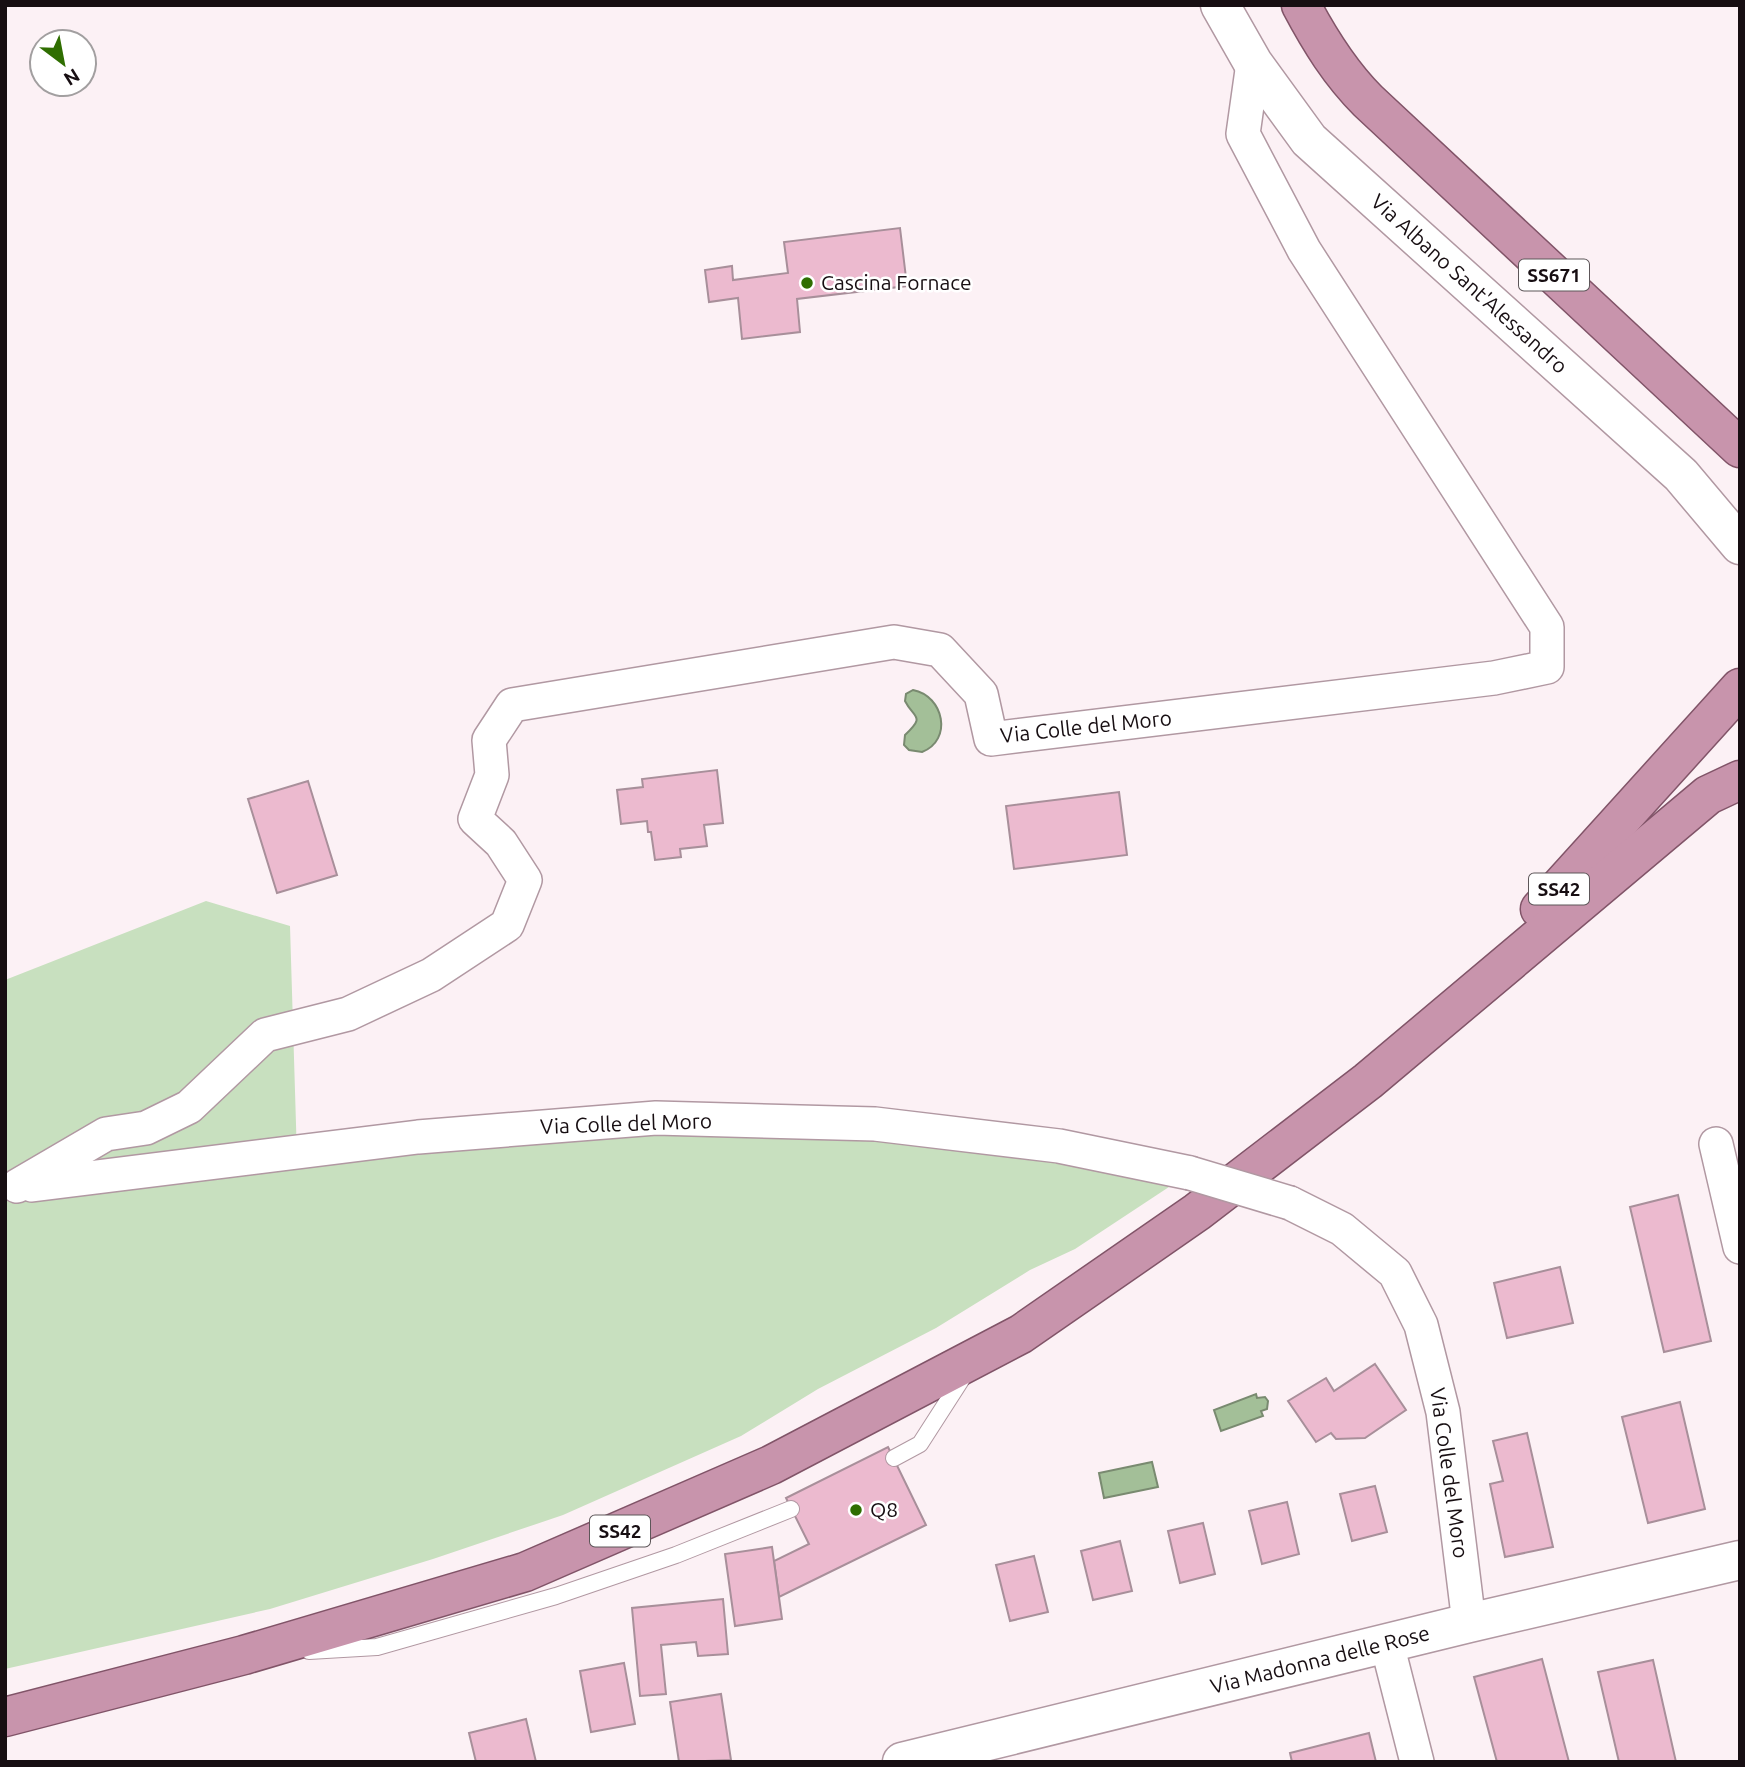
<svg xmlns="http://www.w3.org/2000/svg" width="1745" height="1767" viewBox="0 0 1745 1767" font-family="Ubuntu,sans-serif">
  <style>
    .green { fill: #c8e0bf }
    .water { fill: #a3bf98; stroke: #798a70; stroke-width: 2 }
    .building { fill: #ecbacf; stroke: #a88f9a; stroke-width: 2 }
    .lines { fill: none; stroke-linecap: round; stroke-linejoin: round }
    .service-casing { stroke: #b198a2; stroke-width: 18 }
    .minor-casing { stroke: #b198a2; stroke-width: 36 }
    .tertiary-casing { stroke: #b198a2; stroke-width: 41 }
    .trunk-casing { stroke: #815468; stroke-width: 41 }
    .service { stroke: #fff; stroke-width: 16 }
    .minor { stroke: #fff; stroke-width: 33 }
    .tertiary { stroke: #fff; stroke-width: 38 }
    .trunk { stroke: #c894ac; stroke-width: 38 }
    .minor-bridge-casing { stroke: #b198a2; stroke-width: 36; stroke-linecap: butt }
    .minor-bridge { stroke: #fff; stroke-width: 33 }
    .poi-dot { fill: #2f6e01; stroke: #fff; stroke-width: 2.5 }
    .labels { text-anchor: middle; stroke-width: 5; stroke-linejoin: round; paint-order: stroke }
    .shield { fill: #fff; stroke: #5d5659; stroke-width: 2 }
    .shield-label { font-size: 19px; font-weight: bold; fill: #170e12 }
    .poi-label { font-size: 21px; fill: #170e12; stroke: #fff; text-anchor: start }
    .street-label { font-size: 21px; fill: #170e12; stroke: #fff }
  </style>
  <rect width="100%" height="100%" fill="#fcf1f5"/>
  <!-- green -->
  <polygon class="green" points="206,901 290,926 297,1157 498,1133 814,1129 1002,1150 1175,1183 1075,1249 1030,1270 936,1328 818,1389 741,1436 563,1515 433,1559 270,1609 5,1669 5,980"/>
  <!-- water -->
  <g class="water">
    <path d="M 913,690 C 944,696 953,740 922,752 L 909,750 L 904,745 L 905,735 C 926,715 914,719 905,701 L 906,694 Z"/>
    <polygon points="1256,1394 1257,1398 1265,1397 1268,1401 1267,1409 1261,1411 1263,1416 1221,1431 1214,1410"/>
    <polygon points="1152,1462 1158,1487 1104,1498 1099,1473"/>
  </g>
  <!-- building -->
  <g class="building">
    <polygon points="900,228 907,286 797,299 800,332 742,339 738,298 709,302 705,270 732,266 733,280 788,273 784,242"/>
    <polygon points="717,770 723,823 704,825 707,846 680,849 681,857 655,860 651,832 648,832 647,821 621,824 617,790 643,787 642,779"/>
    <polygon points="308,781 337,875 277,893 248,799"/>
    <polygon points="1119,792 1127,855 1014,869 1006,806"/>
    <polygon points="1678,1195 1711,1341 1664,1352 1630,1207"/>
    <polygon points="1560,1267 1573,1323 1507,1338 1494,1283"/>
    <polygon points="1375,1364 1406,1410 1365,1438 1336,1439 1331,1433 1316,1442 1288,1401 1326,1378 1334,1391"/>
    <polygon points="1680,1402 1705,1509 1648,1523 1622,1417"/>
    <polygon points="1527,1433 1553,1547 1505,1557 1490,1484 1503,1481 1493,1441"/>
    <polygon points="888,1447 926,1525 779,1597 774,1561 809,1544 786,1498"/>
    <polygon points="1375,1486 1387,1532 1352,1541 1340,1494"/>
    <polygon points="1287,1502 1299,1554 1262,1564 1249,1511"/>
    <polygon points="1203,1523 1215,1574 1180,1583 1168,1531"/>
    <polygon points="1120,1541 1132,1591 1093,1600 1081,1551"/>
    <polygon points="772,1547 782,1619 735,1626 725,1554"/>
    <polygon points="1034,1556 1048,1612 1010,1621 996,1565"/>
    <polygon points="723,1599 728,1654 698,1656 696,1642 661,1645 666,1694 640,1696 632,1608"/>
    <polygon points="1542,1659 1569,1762 1497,1762 1474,1677"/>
    <polygon points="1653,1660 1676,1762 1619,1762 1598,1672"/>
    <polygon points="624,1663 635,1724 591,1732 580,1671"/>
    <polygon points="721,1694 731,1760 679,1762 670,1702"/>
    <polygon points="526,1719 536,1762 476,1762 469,1733"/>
    <polygon points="1369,1733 1376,1762 1292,1762 1290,1753"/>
  </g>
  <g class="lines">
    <defs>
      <g id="service">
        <polyline points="894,1458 920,1444 965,1374"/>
        <polyline points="309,1651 377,1647 556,1596 676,1555 791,1509"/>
      </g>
      <g id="minor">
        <polyline points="1716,1144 1740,1247"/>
        <polyline points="32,1185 418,1137 656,1118 875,1124 1059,1146 1190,1173"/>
        <polyline points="17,1186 106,1134 146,1128 189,1107 265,1035 348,1014 431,975 507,925 525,880 501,843 475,819 492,775 489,740 512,705 894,642 940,650 981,694 991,739 1494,678 1547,667 1547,627 1304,250 1243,134 1253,63"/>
        <polyline points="1290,1203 1342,1229 1395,1273 1421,1325 1443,1412 1469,1623"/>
        <polyline points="1387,1644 1417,1762"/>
      </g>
      <g id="tertiary">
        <polyline points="1220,5 1253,63 1309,140 1681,475 1740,545"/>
        <polyline points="902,1762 1469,1623 1740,1560"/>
      </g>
      <g id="trunk">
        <path d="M 1301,5 C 1320,41 1340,73 1368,101 L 1740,448"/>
        <polyline points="1540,909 1740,688"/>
        <polyline points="5,1717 244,1655 525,1572 771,1465 1021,1334 1197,1212 1368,1081 1708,795 1740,780"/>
      </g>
    </defs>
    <!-- service casing -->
    <use href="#service" class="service-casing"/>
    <!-- minor casing -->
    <use href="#minor" class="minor-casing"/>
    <!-- tertiary casing -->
    <use href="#tertiary" class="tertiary-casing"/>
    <!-- trunk casing -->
    <use href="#trunk" class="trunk-casing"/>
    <!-- service -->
    <use href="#service" class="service"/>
    <!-- minor -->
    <use href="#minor" class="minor"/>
    <!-- tertiary -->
    <use href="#tertiary" class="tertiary"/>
    <!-- trunk -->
    <use href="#trunk" class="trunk"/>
    <defs>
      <polyline id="minor-bridge" points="1190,1173 1290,1203"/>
    </defs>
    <!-- minor-bridge casing -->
    <use href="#minor-bridge" class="minor-bridge-casing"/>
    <!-- minor-bridge -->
    <use href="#minor-bridge" class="minor-bridge"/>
  </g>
  <!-- markers -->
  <g class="poi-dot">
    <circle cx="807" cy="283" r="7"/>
    <circle cx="856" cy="1510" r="7"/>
  </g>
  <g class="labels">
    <!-- shield labels -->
    <g class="shield">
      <rect x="1519" y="259.5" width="70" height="31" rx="5"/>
      <rect x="1529" y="873.5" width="60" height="31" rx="5"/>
      <rect x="590" y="1515.5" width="60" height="31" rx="5"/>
    </g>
    <g class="shield-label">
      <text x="1554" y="282">SS671</text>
      <text x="1559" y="896">SS42</text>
      <text x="620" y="1538">SS42</text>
    </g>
    <!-- poi labels -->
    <g class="poi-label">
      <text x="821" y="290">Cascina Fornace</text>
      <text x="870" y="1517">Q8</text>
    </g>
    <!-- street labels -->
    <g class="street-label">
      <text transform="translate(1469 284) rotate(42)" y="7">Via Albano Sant'Alessandro</text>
      <text transform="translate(1086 727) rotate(-6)" y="7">Via Colle del Moro</text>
      <text transform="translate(626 1124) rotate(-2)" y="7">Via Colle del Moro</text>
      <text transform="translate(1449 1473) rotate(82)" y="7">Via Colle del Moro</text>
      <text transform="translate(1320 1660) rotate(-14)" y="7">Via Madonna delle Rose</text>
    </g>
  </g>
  <!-- border -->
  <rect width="1745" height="1767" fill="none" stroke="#170e12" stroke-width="14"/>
  <!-- north arrow -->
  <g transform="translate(63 63) rotate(148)"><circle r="33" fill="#ffffff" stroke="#a29fa0" stroke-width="2"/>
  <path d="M0-5L12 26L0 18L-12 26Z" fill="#2f6e01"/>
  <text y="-10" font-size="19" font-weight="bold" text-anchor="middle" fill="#170e12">N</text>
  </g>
</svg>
